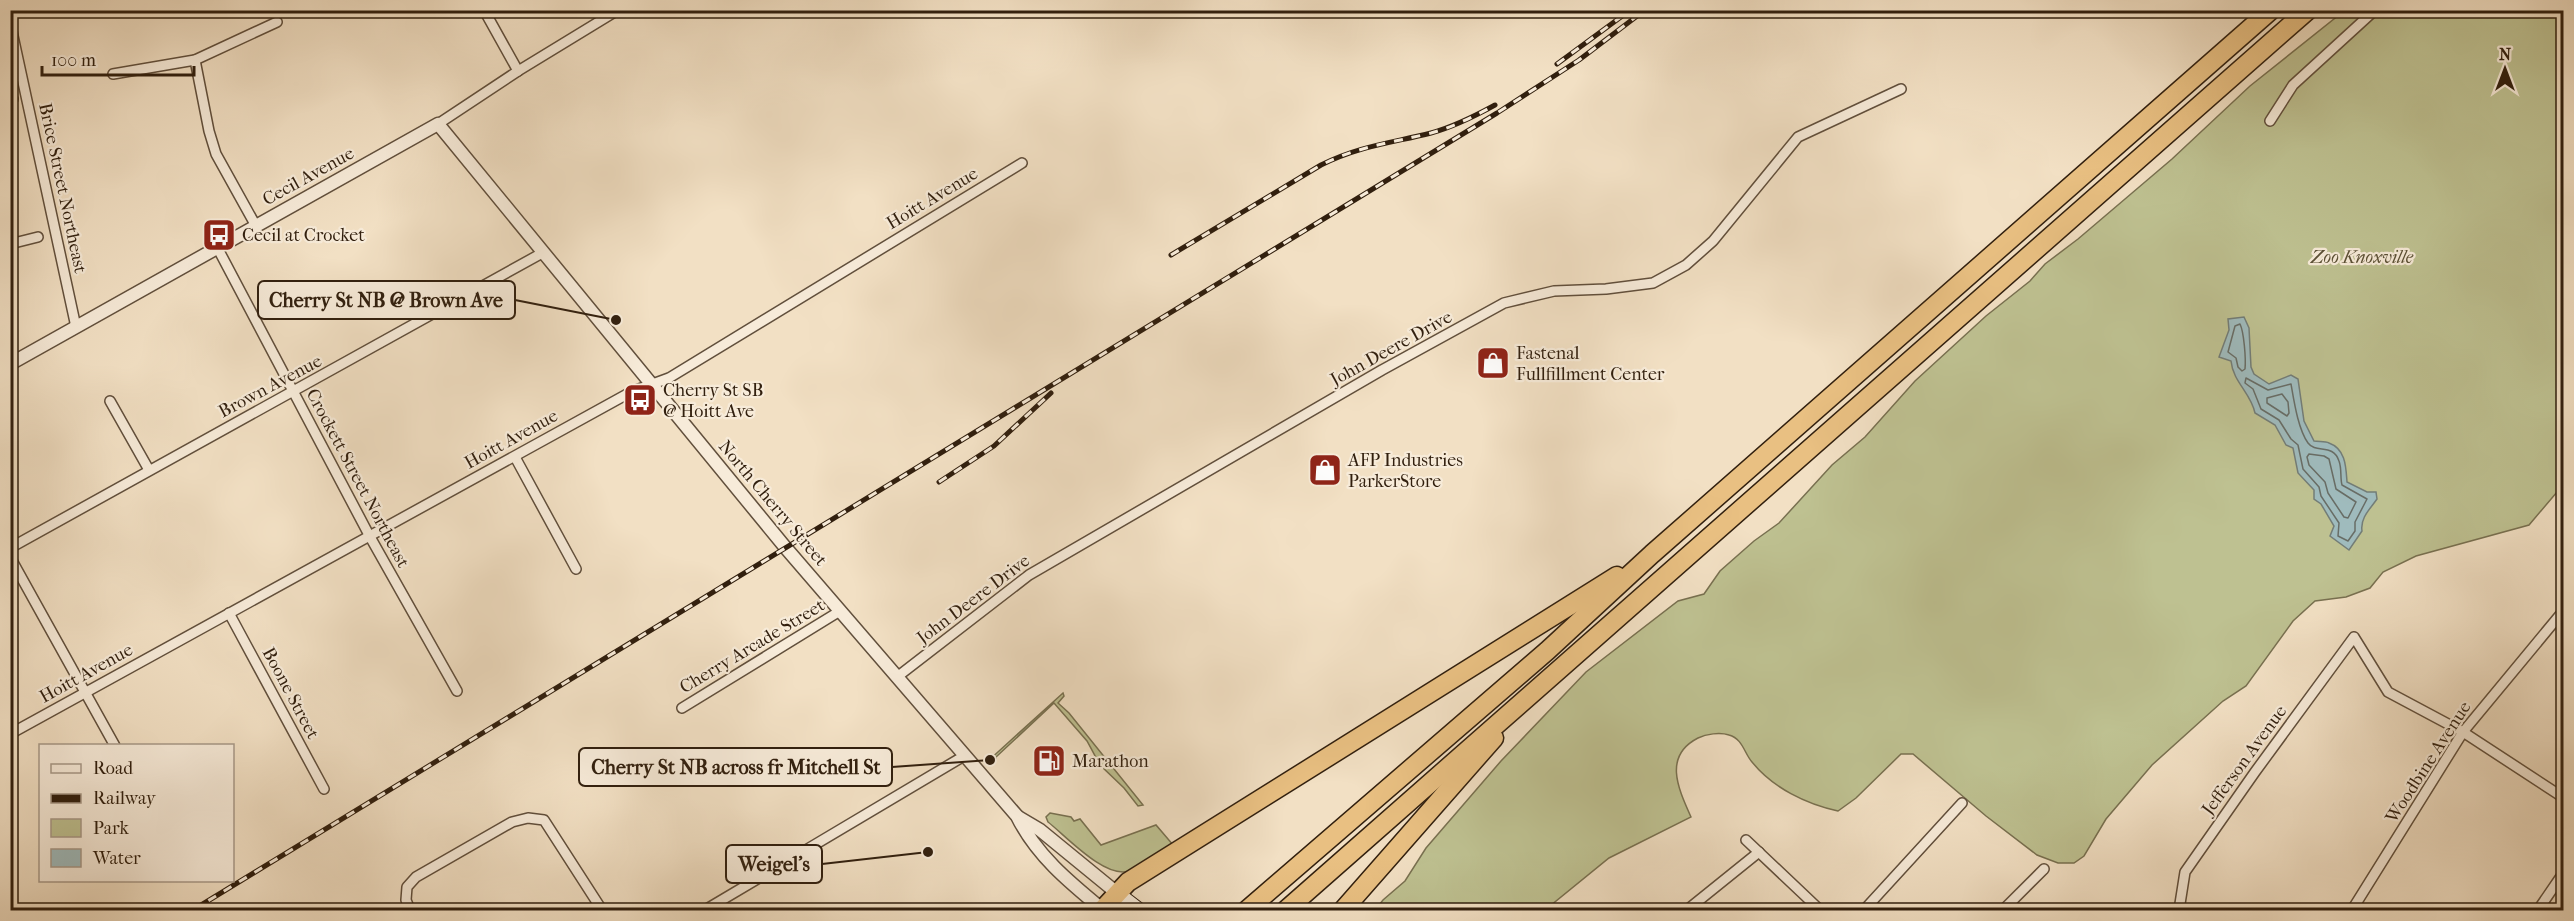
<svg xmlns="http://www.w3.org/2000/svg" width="2574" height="921" viewBox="0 0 2574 921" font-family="'IM FELL French Canon',serif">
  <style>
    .green { fill: #bec191; stroke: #787050; stroke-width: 1.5 }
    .water { fill: #9fbbbd; stroke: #737d77; stroke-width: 1.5 }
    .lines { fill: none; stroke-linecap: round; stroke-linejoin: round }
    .shore { stroke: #686d66; stroke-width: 1.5 }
    .minor-casing { stroke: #614f3c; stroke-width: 12 }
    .tertiary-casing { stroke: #614f3c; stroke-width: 15 }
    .secondary-casing { stroke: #311f0e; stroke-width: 16 }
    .motorway-casing { stroke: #311f0e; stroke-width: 21 }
    .minor { stroke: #f7ebd9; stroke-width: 9 }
    .tertiary { stroke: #f7ebd9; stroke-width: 12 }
    .secondary { stroke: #f7ebd9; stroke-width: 14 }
    .motorway { stroke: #e9c082; stroke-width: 18 }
    .rail-casing { stroke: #311f0e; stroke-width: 5 }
    .rail { stroke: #f7ebd9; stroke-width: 3; stroke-dasharray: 9; stroke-linecap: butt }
    .labels { text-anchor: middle; stroke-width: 4.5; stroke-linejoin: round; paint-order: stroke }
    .street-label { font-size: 18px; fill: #311f0e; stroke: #f7ebd9 }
    .poi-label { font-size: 18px; fill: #311f0e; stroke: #f7ebd9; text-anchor: start }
    .park-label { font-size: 18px; font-style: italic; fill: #5b5035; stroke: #f7ebd9 }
    .leader { fill: none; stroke: #311f0e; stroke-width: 2 }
    .callout-dot { fill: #311f0e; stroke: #f7ebd9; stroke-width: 2 }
    .callout { fill: #f7ebd9; stroke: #311f0e; stroke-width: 2 }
    .callout-label { font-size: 20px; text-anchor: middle; font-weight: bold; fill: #311f0e }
  </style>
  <rect width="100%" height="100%" fill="#f2e0c4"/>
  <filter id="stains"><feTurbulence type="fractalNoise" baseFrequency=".00333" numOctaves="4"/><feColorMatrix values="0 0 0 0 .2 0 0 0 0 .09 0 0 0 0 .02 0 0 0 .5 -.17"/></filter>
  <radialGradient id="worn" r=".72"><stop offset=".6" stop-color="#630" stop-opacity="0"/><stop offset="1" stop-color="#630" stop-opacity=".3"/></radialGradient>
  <!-- green -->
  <g class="green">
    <path d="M 2344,11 L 2563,11 L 2563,485 L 2529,525 L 2416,556 L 2383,572 L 2370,588 L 2346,597 L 2315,601 L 2293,621 L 2246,686 L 2223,701 L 2152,765 L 2106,819 L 2084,856 L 2074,863 L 2058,863 L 2037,855 L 1986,816 L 1913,754 L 1901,754 L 1856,798 L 1838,811 C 1806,804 1773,788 1752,762 C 1744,753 1743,739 1729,735 C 1720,732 1706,734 1698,738 C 1663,756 1678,788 1691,817 L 1609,858 L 1545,910 L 1375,910 L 1383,900 L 1405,881 L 1426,848 L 1501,761 L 1586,672 L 1678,601 L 1704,594 L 1720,571 L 1754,541 L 1779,523 L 1832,465 L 1865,437 L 1915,381 L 1986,316 L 2030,281 L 2045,264 L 2078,239 L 2172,159 L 2250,86 Z"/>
    <polygon points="1063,693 1064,696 1058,703 1069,713 1143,805 1138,806 1124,788 1100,765 1087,741 1054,703 996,757 995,763 990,764 988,761"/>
    <path d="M 1050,813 L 1071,817 L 1074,821 L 1080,819 L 1101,845 L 1156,825 L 1174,846 C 1160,854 1144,866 1129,871 C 1105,879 1066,836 1048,822 L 1046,817 Z"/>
  </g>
  <!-- water -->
  <path class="water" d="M 2244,317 L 2249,328 L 2251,367 L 2254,374 L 2269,384 L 2291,375 L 2298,379 L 2304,421 L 2314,441 C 2319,442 2325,441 2329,443 C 2346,449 2346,468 2347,482 L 2367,492 L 2376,492 L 2377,499 C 2370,509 2360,518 2362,531 L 2349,550 L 2330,536 L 2334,526 L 2321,504 L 2314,499 L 2314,490 L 2298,473 L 2293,448 L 2286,445 L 2275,425 L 2255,413 C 2251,393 2233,382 2231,361 L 2219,357 L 2229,330 L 2228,319 Z"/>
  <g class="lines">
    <!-- shore -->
    <g class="shore">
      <path d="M 2240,324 C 2244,332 2246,359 2245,369 L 2242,371 L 2238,367 L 2236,358 L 2228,352 L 2235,326 Z"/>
      <path d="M 2246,378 L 2268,390 L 2291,384 C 2294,401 2298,429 2308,443 C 2316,454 2333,443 2339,461 C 2342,469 2340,478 2342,485 L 2367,499 L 2355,522 L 2355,531 L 2348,541 L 2338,536 L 2339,523 L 2321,496 L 2319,487 L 2303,469 L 2298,445 L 2291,439 L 2279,420 L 2261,409 L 2253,389 L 2245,383 Z"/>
      <polygon points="2282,394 2288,402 2289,413 2287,416 2267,403 2267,398"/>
      <polygon points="2309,454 2324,456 2329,459 2336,489 2356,502 2348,518 2344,517 2328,493 2325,482 2309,465 2307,457"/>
    </g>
    <defs>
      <g id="minor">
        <polyline points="484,10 518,71"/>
        <polyline points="10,22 76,327"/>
        <polyline points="195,60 209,131 216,154 256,226"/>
        <polyline points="113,74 195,60 277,22"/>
        <polyline points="10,100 13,99"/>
        <polyline points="2270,121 2293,85 2375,10"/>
        <polyline points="438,124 518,71 618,10"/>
        <polyline points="10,244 38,237"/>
        <polyline points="217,247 369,535 457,691"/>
        <polyline points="110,401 149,470"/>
        <polyline points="515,457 576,569"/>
        <polyline points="10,548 544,252"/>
        <polyline points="10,557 115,746"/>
        <polyline points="229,613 324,789"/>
        <polyline points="897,677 1029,575 1382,370 1504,303 1554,291 1606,289 1653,283 1686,265 1713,241 1798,137 1901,89"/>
        <polyline points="682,708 840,611"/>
        <polyline points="10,734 631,392 669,378 1022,163"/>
        <polyline points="1746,840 1820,910"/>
        <polyline points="410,910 406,900 407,887 416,877 512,822 528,818 544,820 602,910"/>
        <polyline points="705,910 964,756"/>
        <polyline points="1687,910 1759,852"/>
        <polyline points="1864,910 1962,803"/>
        <polyline points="2003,910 2044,869"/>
        <polyline points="2179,910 2185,872 2255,772 2354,637 2388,692 2463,732 2564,798"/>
        <polyline points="2352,910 2463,732 2564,610"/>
        <polyline points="2538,910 2564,872"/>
      </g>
      <g id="tertiary">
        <path d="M 10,364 L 438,124 L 785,547 L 1017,816 C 1036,855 1069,882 1103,910"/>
        <polyline points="1018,817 1040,830 1117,893"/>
      </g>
      <polyline id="secondary" points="1117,893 1139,910"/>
      <g id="motorway">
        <polyline points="1102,910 1128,882 1617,576"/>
        <polyline points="1247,910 1547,651 1652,554 2271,10"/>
        <polyline points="1286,910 2308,10"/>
        <polyline points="1343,910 1494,738"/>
      </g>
    </defs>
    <!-- minor casing -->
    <use href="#minor" class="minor-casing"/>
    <!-- tertiary casing -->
    <use href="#tertiary" class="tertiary-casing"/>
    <!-- secondary casing -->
    <use href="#secondary" class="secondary-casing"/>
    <!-- motorway casing -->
    <use href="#motorway" class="motorway-casing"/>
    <!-- minor -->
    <use href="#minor" class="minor"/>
    <!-- tertiary -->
    <use href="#tertiary" class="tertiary"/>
    <!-- secondary -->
    <use href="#secondary" class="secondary"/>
    <!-- motorway -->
    <use href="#motorway" class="motorway"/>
    <defs>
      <g id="rail">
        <polyline points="1557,64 1629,11"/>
        <path d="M 1171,255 L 1321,165 C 1359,146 1391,143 1431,133 C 1453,127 1475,116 1495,105"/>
        <polyline points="939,482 994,446 1051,393"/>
        <polyline points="193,910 1497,113 1579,60 1645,10"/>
      </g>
    </defs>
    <!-- rail casing -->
    <use href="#rail" class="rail-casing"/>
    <!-- rail -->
    <use href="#rail" class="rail"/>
  </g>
  <!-- icons -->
  <defs>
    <symbol id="bus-square" viewBox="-11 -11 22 22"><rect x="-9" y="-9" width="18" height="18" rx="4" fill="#8f2418" stroke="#f7ebd9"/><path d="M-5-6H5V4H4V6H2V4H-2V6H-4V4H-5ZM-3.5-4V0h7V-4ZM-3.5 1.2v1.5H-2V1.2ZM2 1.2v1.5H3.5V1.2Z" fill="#fff"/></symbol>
    <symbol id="shop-square" viewBox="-11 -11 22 22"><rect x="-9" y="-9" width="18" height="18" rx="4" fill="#8f2418" stroke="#f7ebd9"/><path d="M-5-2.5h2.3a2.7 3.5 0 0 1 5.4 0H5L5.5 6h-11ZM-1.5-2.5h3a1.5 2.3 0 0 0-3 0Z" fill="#fff"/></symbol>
    <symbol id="fuel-square" viewBox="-11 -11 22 22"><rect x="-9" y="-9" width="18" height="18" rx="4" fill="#8f2418" stroke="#f7ebd9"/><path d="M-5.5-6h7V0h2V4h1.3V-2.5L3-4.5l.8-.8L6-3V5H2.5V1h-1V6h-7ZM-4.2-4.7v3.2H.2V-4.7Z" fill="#fff"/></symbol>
  </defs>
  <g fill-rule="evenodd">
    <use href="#bus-square" x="200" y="216" width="38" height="38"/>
    <use href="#shop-square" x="1474" y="344" width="38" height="38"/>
    <use href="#bus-square" x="621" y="381" width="38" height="38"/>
    <use href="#shop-square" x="1306" y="451" width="38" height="38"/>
    <use href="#fuel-square" x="1030" y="742" width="38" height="38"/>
  </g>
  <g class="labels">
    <!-- street labels -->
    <g class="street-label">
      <text transform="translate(308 176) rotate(-29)" y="6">Cecil Avenue</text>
      <text transform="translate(63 188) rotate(78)" y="6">Brice Street Northeast</text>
      <text transform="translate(932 198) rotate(-31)" y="6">Hoitt Avenue</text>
      <text transform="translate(1391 348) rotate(-29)" y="6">John Deere Drive</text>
      <text transform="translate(270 386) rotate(-28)" y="6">Brown Avenue</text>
      <text transform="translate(511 439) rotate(-29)" y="6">Hoitt Avenue</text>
      <text transform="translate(358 478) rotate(62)" y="6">Crockett Street Northeast</text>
      <text transform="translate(773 503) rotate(50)" y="6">North Cherry Street</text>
      <text transform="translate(973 599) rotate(-37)" y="6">John Deere Drive</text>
      <text transform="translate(752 646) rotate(-31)" y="6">Cherry Arcade Street</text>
      <text transform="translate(86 673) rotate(-29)" y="6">Hoitt Avenue</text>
      <text transform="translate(291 693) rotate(62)" y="6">Boone Street</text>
      <text transform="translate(2244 760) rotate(-54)" y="6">Jefferson Avenue</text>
      <text transform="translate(2428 762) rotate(-57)" y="6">Woodbine Avenue</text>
    </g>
    <!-- poi labels -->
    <g class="poi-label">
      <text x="242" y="241">Cecil at Crocket</text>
      <text x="1516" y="359">Fastenal<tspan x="1516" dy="21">Fullfillment Center</tspan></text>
      <text x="663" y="396">Cherry St SB<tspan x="663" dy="21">@ Hoitt Ave</tspan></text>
      <text x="1348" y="466">AFP Industries<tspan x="1348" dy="21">ParkerStore</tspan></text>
      <text x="1072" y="767">Marathon</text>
    </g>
    <!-- park labels -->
    <g class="park-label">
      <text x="2362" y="263">Zoo Knoxville</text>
    </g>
  </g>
  <!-- callouts -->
  <path class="leader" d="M616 320L515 300M990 760L892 767M928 852L822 864"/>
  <g class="callout-dot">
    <circle cx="616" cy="320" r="6"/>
    <circle cx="990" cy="760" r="6"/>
    <circle cx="928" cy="852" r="6"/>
  </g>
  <g class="callout">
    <rect x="258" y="281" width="257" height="38" rx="6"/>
    <rect x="579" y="748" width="313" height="38" rx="6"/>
    <rect x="726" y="845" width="96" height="38" rx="6"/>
  </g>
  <g class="callout-label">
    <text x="386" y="307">Cherry St NB @ Brown Ave</text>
    <text x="736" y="774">Cherry St NB across fr Mitchell St</text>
    <text x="774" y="871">Weigel's</text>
  </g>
  <!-- margin -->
  <rect width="2574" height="921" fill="none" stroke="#f2e0c4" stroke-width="36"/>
  <rect x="12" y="12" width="2550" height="897" fill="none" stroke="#311f0e" stroke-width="3"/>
  <rect x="18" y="18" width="2538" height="885" fill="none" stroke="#311f0e" stroke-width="1.5"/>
  <!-- legend -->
  <rect x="39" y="744" width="195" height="138" fill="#f7ebd9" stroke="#a89988" stroke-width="1.5"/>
  <rect x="51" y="764" width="30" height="9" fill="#f7ebd9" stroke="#a89988" stroke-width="1.5"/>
  <text x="93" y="774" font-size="18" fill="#311f0e">Road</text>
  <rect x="51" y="794" width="30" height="9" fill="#311f0e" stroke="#a89988" stroke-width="1.5"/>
  <text x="93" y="804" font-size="18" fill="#311f0e">Railway</text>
  <rect x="51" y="819" width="30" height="18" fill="#bec191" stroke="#a89988" stroke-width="1.5"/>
  <text x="93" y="834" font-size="18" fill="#311f0e">Park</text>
  <rect x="51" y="849" width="30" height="18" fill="#9fbbbd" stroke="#a89988" stroke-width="1.5"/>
  <text x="93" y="864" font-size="18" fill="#311f0e">Water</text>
  <!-- north arrow -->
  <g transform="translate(2505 69)" stroke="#f7ebd9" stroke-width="4.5" paint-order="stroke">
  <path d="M0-4.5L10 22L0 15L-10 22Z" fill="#311f0e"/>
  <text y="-9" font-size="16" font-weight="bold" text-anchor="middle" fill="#311f0e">N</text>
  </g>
  <!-- scale -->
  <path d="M42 66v9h152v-9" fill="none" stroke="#311f0e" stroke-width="3"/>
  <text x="51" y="66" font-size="18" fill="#311f0e" stroke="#f7ebd9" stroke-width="4.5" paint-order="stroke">100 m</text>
  <rect width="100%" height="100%" filter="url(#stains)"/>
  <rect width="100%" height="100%" fill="url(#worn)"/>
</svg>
